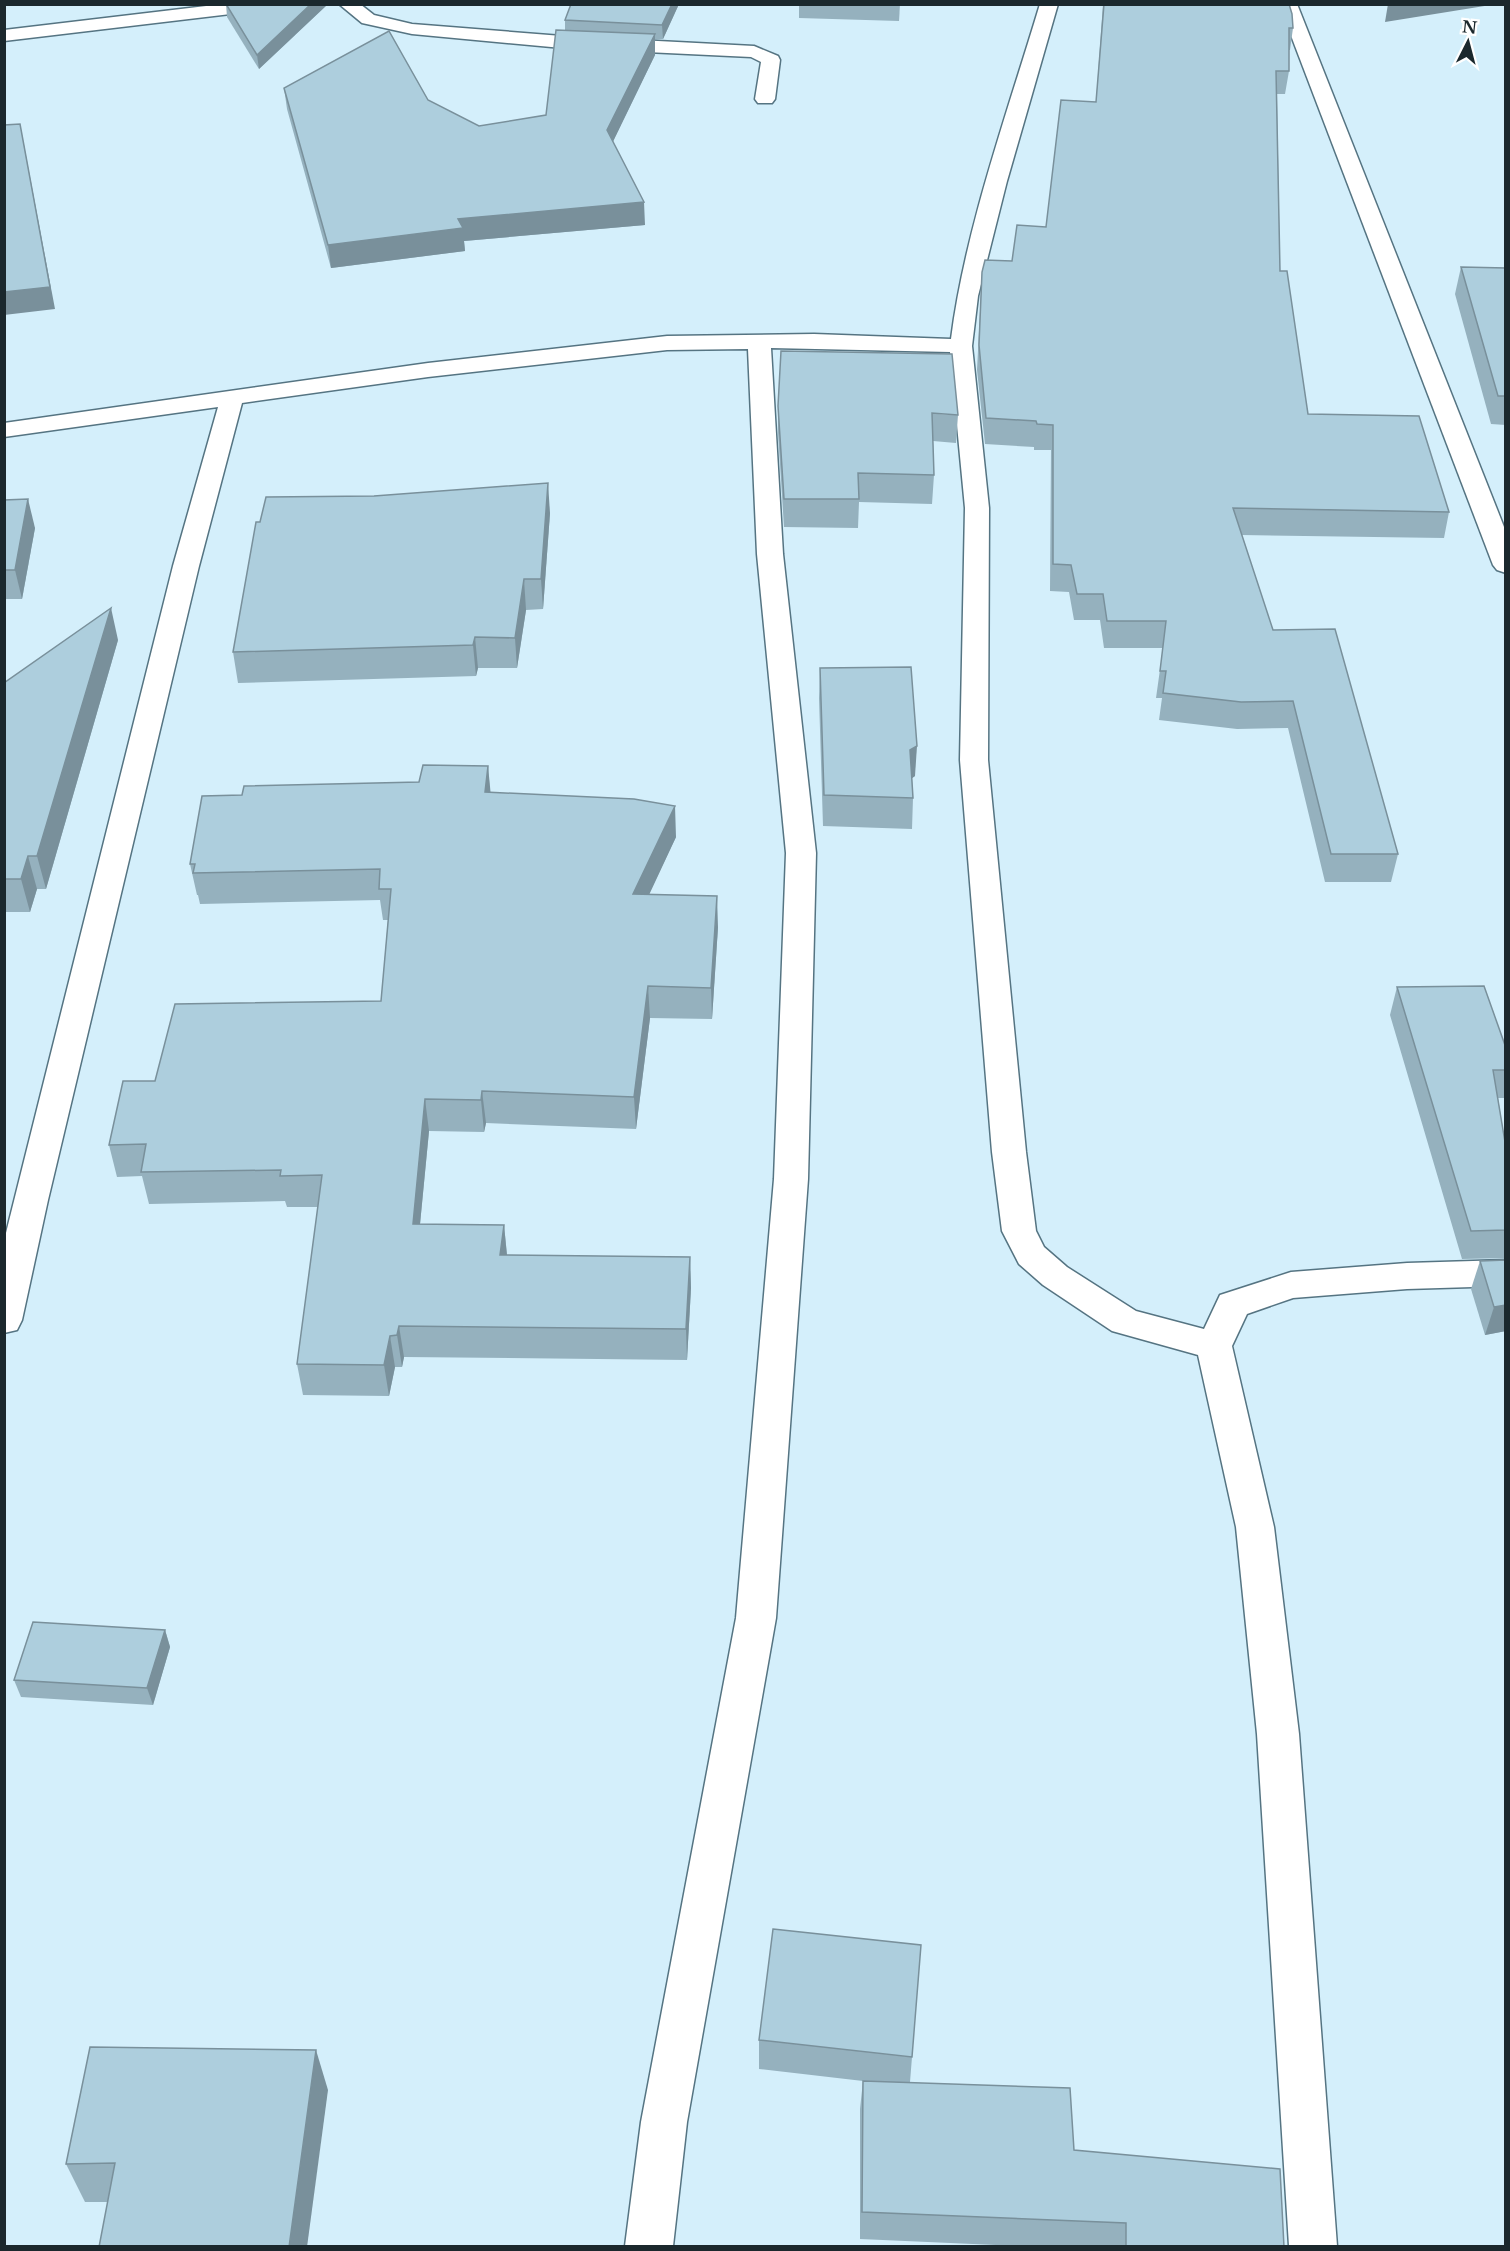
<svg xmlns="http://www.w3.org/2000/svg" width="1510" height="2251" viewBox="0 0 1510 2251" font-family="'Libre Baskerville',serif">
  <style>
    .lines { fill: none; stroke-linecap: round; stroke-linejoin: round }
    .minor-casing { stroke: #557482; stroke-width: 3 }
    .minor { fill: #fff; fill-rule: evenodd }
    .wall { fill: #95b1be }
    .shaded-wall { fill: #79909b }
    .building { fill: #adcedd; stroke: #79909b; stroke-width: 1.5 }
  </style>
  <rect width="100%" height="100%" fill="#d4effb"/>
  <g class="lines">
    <defs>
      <g id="minor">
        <polygon points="223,4 282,4 273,9 4,41 4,30"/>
        <polygon points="339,4 360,4 374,15 412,24 562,36 754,46 778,56 780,60 775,99 772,103 758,103 755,99 761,62 751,57 562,48 412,34 362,23"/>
        <path d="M 1040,4 L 1058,4 L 1007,181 L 978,296 L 972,346 L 989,508 L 988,760 L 1026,1152 L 1036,1231 L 1044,1247 L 1067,1267 L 1136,1311 L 1204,1329 L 1220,1295 L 1291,1272 L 1407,1263 L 1506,1260 L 1506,1286 L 1407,1289 L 1293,1298 L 1247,1314 L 1232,1346 L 1274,1527 L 1299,1734 L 1337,2246 L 1289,2246 L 1257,1734 L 1236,1527 L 1198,1355 L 1112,1331 L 1043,1285 L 1019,1264 L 1002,1231 L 992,1152 L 960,760 L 965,508 L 950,352 L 771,348 L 783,554 L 816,853 L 808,1179 L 776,1618 L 687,2122 L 673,2246 L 625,2246 L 641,2122 L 736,1618 L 774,1179 L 786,853 L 757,554 L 748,349 L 667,350 L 428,377 L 242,403 L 199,566 L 48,1200 L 22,1320 L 17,1330 L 4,1333 L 4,1241 L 173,566 L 218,407 L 4,437 L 4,423 L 428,363 L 667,336 L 814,334 L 951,339 C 965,229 1008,111 1040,4 Z"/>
        <polygon points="1279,4 1297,4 1506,532 1506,573 1497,570 1493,565"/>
      </g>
    </defs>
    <!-- minor casing -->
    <use href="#minor" class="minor-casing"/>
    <!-- minor -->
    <use href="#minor" class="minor"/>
  </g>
  <!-- wall -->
  <g class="wall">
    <polygon points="226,4 328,4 259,69 227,17"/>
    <polygon points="571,4 679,4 663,39 655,39 655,55 613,141 645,225 464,241 465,251 331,268 287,109 284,88 428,100 479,126 546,115 565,30 565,20"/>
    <polygon points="799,4 900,4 899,21 799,18"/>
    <polygon points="1103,4 1289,4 1293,28 1290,50 1289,50 1289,71 1285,94 1277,94 1280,271 1308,414 1449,512 1444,538 1242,535 1273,630 1398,854 1391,882 1325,882 1288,728 1237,729 1159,720 1162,698 1156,698 1163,648 1104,648 1100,620 1074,620 1069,592 1050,591 1051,450 1034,450 1034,447 985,444 977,370 982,272 1012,261 1046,227 1096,102"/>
    <polygon points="1461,267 1506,268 1506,425 1491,424 1455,294"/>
    <polygon points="778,406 958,415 956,443 933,441 934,475 932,504 859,502 858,528 784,527 778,433"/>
    <polygon points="4,500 35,528 22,599 4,599"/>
    <polygon points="550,513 543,609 526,610 517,668 478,668 476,676 238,683 233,652"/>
    <polygon points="118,640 46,889 37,889 30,912 4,912 4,683"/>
    <polygon points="820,668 915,776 912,778 913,798 912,829 823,826 819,698"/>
    <polygon points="488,766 490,792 676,837 649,894 718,927 712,1019 650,1018 636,1129 486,1123 484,1132 429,1131 420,1224 504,1225 507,1255 690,1257 691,1288 687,1360 404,1357 402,1367 395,1367 389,1396 303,1395 297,1364 318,1207 287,1207 285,1201 149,1204 142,1176 117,1177 109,1145 155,1081 381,1001 388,920 383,920 380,900 200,904 198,895 197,895 190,864 242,795 419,782"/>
    <polygon points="1397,987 1506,1048 1506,1095 1504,1098 1498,1098 1506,1148 1506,1258 1462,1259 1390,1015"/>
    <polygon points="1506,1260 1506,1331 1485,1335 1471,1289 1480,1261"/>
    <polygon points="165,1630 170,1647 153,1705 21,1697 14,1680"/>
    <polygon points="759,2040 912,2057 910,2082 1074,2150 1284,2247 1042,2247 860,2239 860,2109 863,2081 759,2069"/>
    <polygon points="328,2090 107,2202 85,2202 66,2164"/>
  </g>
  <!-- shaded-wall -->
  <g class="shaded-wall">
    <polygon points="311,4 328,4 259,69 257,55"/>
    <polygon points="672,4 679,4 663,39 662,25"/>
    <polygon points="1388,4 1497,4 1385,22"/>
    <polygon points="655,34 655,55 608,152 607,130"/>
    <polygon points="20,124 55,309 4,315 4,292"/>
    <polygon points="644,202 645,225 464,241 465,251 331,268 328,245 458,219"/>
    <polygon points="548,483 550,513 543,609 541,579"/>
    <polygon points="28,499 35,528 22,599 15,570"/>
    <polygon points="524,579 526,610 517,668 515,638"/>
    <polygon points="111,608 118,640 46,889 37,856"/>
    <polygon points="475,637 478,668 476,676 473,645"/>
    <polygon points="917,746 915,776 908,781 910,750"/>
    <polygon points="488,766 491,797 485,792"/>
    <polygon points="675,806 676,837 635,925 633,894"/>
    <polygon points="28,856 37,889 30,912 21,879"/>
    <polygon points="717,896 718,927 712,1019 711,988"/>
    <polygon points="648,986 650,1018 636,1129 634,1097"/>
    <polygon points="482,1091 486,1123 484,1132 481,1100"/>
    <polygon points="425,1099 429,1131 417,1255 413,1224"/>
    <polygon points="504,1225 507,1256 500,1255"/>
    <polygon points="690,1257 691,1288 687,1360 686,1329"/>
    <polygon points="1506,1305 1506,1331 1485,1335 1494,1307"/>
    <polygon points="399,1326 404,1357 402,1367 397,1335"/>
    <polygon points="390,1336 395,1367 389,1396 384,1365"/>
    <polygon points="165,1630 170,1647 153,1705 147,1688"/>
    <polygon points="316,2050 328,2090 307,2247 289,2247"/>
  </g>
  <!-- building -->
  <g class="building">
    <polygon points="226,4 311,4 257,55"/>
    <polygon points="571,4 672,4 662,25 565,20"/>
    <polygon points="1104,4 1289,4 1292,14 1293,28 1289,28 1289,71 1276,71 1280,271 1287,271 1308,414 1419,416 1449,512 1233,508 1273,630 1335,629 1398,854 1331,854 1293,701 1241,702 1163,693 1166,671 1160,671 1166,621 1107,621 1103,594 1077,594 1071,565 1053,564 1053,425 1037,424 1036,421 986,418 979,345 982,272 985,260 1012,261 1017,225 1046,227 1061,100 1096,102"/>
    <polygon points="556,30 655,34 607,130 644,202 458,219 463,228 328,245 284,88 389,31 428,100 479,126 546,115"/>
    <polygon points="20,124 50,287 4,292 4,125"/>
    <polygon points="1461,267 1506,268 1506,396 1498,396"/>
    <polygon points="781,351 952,354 958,415 932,413 934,475 858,473 859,499 784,499 778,406"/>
    <polygon points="548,483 541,579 524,579 515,638 475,637 473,645 233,652 256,522 260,522 266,497 374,496"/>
    <polygon points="28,499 15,570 4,570 4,500"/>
    <polygon points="111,608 37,856 28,856 21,879 4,879 4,683"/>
    <polygon points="911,667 917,746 910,750 913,798 824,795 820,668"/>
    <polygon points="423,765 488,766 485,792 634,799 675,806 633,894 717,896 711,988 648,986 634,1097 482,1091 481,1100 425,1099 413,1224 504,1225 500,1255 690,1257 686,1329 399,1326 397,1335 390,1336 384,1365 297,1364 322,1175 280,1176 281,1170 141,1172 146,1144 109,1145 123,1081 155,1081 175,1004 381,1001 391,889 379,889 380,869 193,873 195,864 190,864 202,796 242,795 244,786 419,782"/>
    <polygon points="1484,986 1506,1048 1506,1070 1493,1070 1506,1148 1506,1230 1471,1231 1397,987"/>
    <polygon points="1506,1260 1506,1305 1494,1307 1480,1261"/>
    <polygon points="33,1622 165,1630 147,1688 14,1680"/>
    <polygon points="773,1929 921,1945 912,2057 759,2040"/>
    <polygon points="90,2047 316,2050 289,2247 99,2247 115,2163 66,2164"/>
    <polygon points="863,2081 1070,2088 1074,2150 1280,2169 1284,2247 1126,2247 1126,2223 862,2212"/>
  </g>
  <!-- border -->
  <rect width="1510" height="2251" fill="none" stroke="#1b282d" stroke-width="12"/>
  <!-- north arrow -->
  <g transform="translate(1468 42) rotate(6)" stroke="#ffffff" stroke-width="4.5" paint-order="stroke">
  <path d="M0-4.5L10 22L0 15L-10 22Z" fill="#1b282d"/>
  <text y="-9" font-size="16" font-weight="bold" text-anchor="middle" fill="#1b282d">N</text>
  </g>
</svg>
